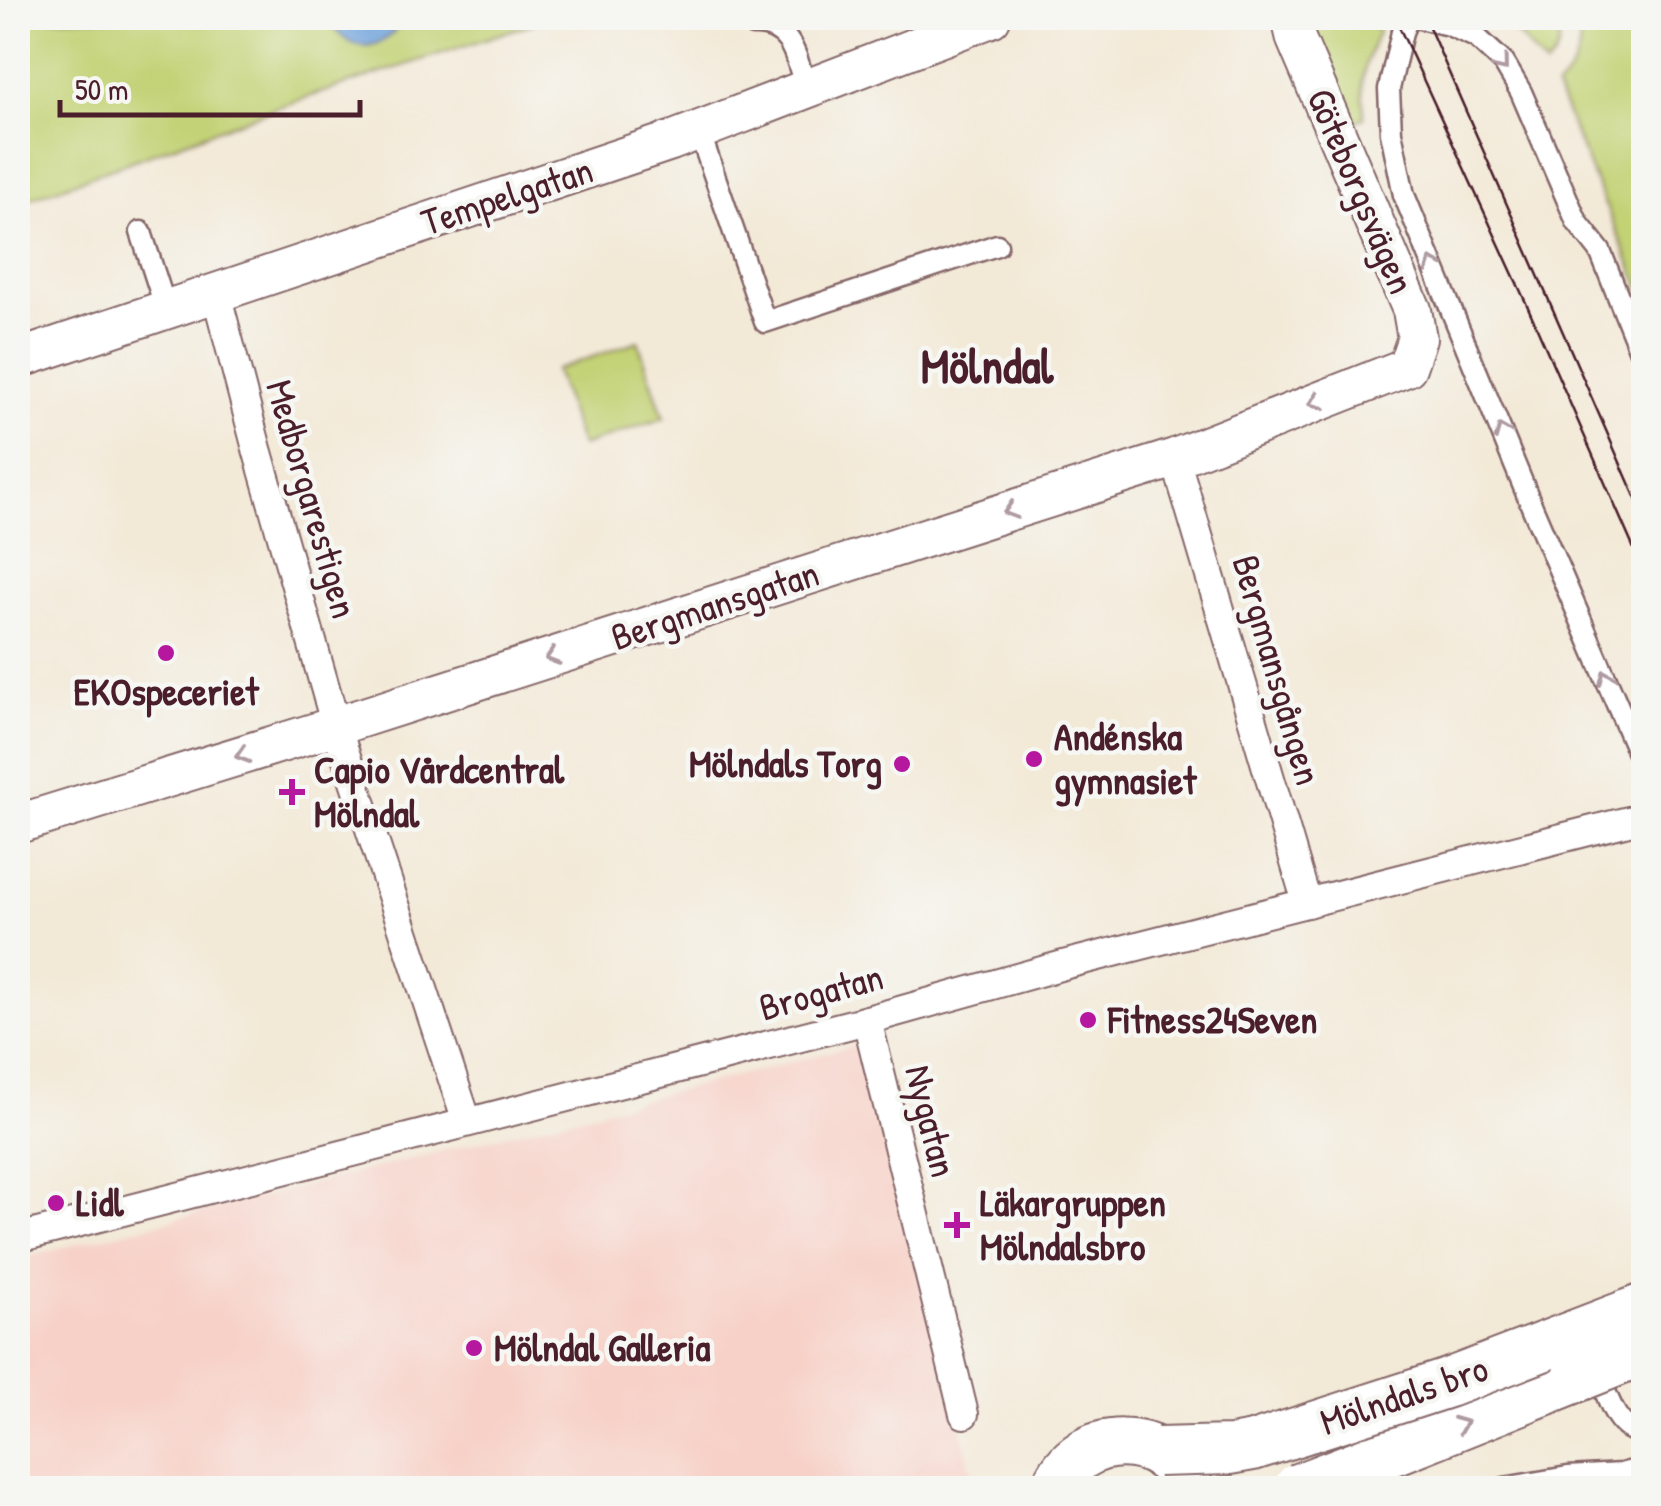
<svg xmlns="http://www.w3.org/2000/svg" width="1661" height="1506" viewBox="0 0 1661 1506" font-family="'Patrick Hand',sans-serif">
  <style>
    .built { fill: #f7d1c8 }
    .green { fill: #c2d275; stroke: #867850; stroke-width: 2.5 }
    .water { fill: #70a3dc; stroke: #5d6184; stroke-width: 2.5 }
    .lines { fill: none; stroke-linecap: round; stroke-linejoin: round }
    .service-casing { stroke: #856667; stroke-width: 25 }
    .pedestrian-casing { stroke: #856667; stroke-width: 32 }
    .minor-casing { stroke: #856667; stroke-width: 42 }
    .tertiary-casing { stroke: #856667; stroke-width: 52 }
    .service { stroke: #fff; stroke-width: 20 }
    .pedestrian { stroke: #fff; stroke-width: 28 }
    .minor { stroke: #fff; stroke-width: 38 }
    .tertiary { stroke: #fff; stroke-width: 48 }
    .tram { stroke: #4a1f2b; stroke-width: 2.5 }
    .tertiary-bridge-casing { stroke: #856667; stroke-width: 52; stroke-linecap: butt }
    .tertiary-bridge { stroke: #fff; stroke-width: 48 }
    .oneway { stroke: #ae9aa0 }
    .poi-dot { fill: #b5179e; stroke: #f6f6f2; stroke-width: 4 }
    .labels { text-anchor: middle; stroke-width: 9; stroke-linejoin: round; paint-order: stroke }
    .street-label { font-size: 38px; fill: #4a1f2b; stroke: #f6f6f2 }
    .poi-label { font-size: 38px; font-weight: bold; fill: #4a1f2b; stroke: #f6f6f2; text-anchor: start }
    .district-label { font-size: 48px; font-weight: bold; fill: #4a1f2b; stroke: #f6f6f2 }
  </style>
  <rect width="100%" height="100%" fill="#f6f6f2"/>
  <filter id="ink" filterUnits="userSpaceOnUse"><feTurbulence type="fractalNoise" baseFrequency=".01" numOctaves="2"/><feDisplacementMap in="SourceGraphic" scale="20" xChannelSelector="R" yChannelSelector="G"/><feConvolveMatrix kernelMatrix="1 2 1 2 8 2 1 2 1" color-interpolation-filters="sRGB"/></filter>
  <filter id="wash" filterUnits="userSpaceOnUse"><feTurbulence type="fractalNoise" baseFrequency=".0048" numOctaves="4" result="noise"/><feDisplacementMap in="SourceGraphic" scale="40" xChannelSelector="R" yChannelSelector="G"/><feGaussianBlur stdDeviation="2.25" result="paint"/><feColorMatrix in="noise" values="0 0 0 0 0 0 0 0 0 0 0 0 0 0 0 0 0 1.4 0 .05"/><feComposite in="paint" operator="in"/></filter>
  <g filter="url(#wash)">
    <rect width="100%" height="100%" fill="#f3e9d7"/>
    <!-- built -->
    <polygon class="built" points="865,1043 976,1488 18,1488 18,1259"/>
    <!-- green -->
    <g class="green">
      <polygon points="18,18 549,18 278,107 18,203"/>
      <polygon points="1308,18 1352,21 1370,19 1376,25 1378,32 1366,63 1362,82 1364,118 1349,124 1306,24"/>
      <path d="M 1490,18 L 1557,18 C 1560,38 1563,54 1545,67 L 1518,35 Z"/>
      <path d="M 1579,18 L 1643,18 L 1643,294 L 1556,89 C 1579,65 1582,50 1579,18 Z"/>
      <polygon points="638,341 664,418 581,446 555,370"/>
    </g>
    <!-- water -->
    <path class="water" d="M 328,18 L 400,18 C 396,39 370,52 350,42 C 340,37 334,27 328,18 Z"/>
  </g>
  <g filter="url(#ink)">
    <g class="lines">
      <defs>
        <g id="service">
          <polyline points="1408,18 1402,32 1389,89 1391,132 1404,195 1533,509 1644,767"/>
          <polyline points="1420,18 1449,25 1476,37 1504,63 1521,92 1577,222 1600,251 1644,361"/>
          <path d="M 753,25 C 792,23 797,59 806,90"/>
          <polyline points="699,131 765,322 997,245"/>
          <polyline points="141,232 166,309"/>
          <path d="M 1596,1366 C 1605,1388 1614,1434 1644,1432"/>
          <polyline points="1504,1488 1568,1477 1621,1474 1644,1468"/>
        </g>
        <g id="pedestrian">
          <polyline points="216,293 257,449 336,726 467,1122"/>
          <polyline points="1175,458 1307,903"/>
          <polyline points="867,1020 964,1414"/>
          <polyline points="18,1238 867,1020 1067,964 1644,817"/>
        </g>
        <g id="minor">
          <polyline points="18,359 671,141 991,18"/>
          <polyline points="18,824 336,726 1175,458 1407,367 1417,338 1412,310 1296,39 1291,18"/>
        </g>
        <g id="tertiary">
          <polyline points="1371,1460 1576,1378"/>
          <path d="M 1056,1488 C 1078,1428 1166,1429 1189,1488"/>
        </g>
      </defs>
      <!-- service casing -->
      <use href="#service" class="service-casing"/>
      <!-- pedestrian casing -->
      <use href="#pedestrian" class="pedestrian-casing"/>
      <!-- minor casing -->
      <use href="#minor" class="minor-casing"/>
      <!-- tertiary casing -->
      <use href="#tertiary" class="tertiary-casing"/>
      <!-- service -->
      <use href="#service" class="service"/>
      <!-- pedestrian -->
      <use href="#pedestrian" class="pedestrian"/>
      <!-- minor -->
      <use href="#minor" class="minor"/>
      <!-- tertiary -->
      <use href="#tertiary" class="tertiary"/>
      <!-- tram -->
      <g class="tram">
        <polyline points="1395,18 1527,305 1644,572"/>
        <polyline points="1425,18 1644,517"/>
      </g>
      <defs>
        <g id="tertiary-bridge">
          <polyline points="1576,1378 1644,1351"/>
          <polyline points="1158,1452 1231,1450 1253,1446 1448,1383 1644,1308"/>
          <polyline points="1298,1488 1371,1460"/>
        </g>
      </defs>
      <!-- tertiary-bridge casing -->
      <use href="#tertiary-bridge" class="tertiary-bridge-casing"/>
      <!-- tertiary-bridge -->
      <use href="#tertiary-bridge" class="tertiary-bridge"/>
    </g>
    <!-- one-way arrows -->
    <defs><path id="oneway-chevron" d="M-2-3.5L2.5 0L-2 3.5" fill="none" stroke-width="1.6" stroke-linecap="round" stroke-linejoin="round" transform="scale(2.5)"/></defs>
    <g class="oneway">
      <use href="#oneway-chevron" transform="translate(1502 65) rotate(51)"/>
      <use href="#oneway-chevron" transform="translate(1433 264) rotate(-113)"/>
      <use href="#oneway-chevron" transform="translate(1316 402) rotate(158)"/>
      <use href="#oneway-chevron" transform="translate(1502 431) rotate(-112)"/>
      <use href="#oneway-chevron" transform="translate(1010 511) rotate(162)"/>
      <use href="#oneway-chevron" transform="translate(552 657) rotate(162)"/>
      <use href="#oneway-chevron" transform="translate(1606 677) rotate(-113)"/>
      <use href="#oneway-chevron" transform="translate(242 755) rotate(163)"/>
      <use href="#oneway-chevron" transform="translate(1461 1424) rotate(-22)"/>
    </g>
  </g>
  <!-- markers -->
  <g class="poi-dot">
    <circle cx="166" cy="653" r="10"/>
    <circle cx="1034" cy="759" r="10"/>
    <circle cx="902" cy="764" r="10"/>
    <path d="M287 777h10v10h10v10h-10v10h-10v-10h-10v-10h10z"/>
    <circle cx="1088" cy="1020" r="10"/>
    <circle cx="56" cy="1203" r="10"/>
    <path d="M952 1210h10v10h10v10h-10v10h-10v-10h-10v-10h10z"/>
    <circle cx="474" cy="1348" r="10"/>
  </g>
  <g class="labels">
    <!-- street labels -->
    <g class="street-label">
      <text transform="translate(1361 191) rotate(67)" y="13">Göteborgsvägen</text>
      <text transform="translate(507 196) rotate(-18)" y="13">Tempelgatan</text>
      <text transform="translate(312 499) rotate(74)" y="13">Medborgarestigen</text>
      <text transform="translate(715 605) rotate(-18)" y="13">Bergmansgatan</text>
      <text transform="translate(1277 670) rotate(74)" y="13">Bergmansgången</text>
      <text transform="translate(821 992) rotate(-15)" y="13">Brogatan</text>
      <text transform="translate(931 1121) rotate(76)" y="13">Nygatan</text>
      <text transform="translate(1404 1395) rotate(-19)" y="13">Mölndals bro</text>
    </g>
    <!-- poi labels -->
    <g class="poi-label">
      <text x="166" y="705" text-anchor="middle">EKOspeceriet</text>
      <text x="1054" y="750">Andénska<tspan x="1054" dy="44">gymnasiet</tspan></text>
      <text x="882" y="777" text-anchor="end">Mölndals Torg</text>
      <text x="314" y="783">Capio Vårdcentral<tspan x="314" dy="44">Mölndal</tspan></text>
      <text x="1108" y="1033">Fitness24Seven</text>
      <text x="76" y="1216">Lidl</text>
      <text x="980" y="1216">Läkargruppen<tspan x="980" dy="44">Mölndalsbro</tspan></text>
      <text x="494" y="1361">Mölndal Galleria</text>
    </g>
    <!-- district labels -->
    <g class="district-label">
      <text x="987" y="383">Mölndal</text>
    </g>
  </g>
  <!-- margin -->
  <rect width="1661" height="1506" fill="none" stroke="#f6f6f2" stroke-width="60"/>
  <!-- scale -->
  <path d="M60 100v15h300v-15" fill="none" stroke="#4a1f2b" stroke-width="5"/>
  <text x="75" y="100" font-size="30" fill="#4a1f2b" stroke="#f6f6f2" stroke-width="8" paint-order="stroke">50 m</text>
</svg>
